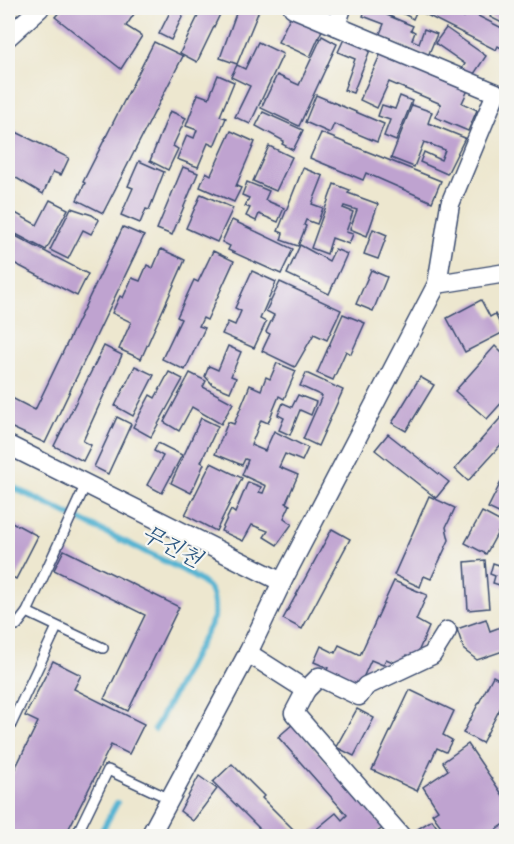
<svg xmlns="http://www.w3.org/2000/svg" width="514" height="844" viewBox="0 0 514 844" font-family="Vollkorn,'Noto Serif KR',serif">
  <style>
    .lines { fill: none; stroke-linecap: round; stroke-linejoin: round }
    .stream { stroke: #53b3d2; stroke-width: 6 }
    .building { fill: #bfa3d0 }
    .lane-casing { stroke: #3a4b6f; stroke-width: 12 }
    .street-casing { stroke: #3a4b6f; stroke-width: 21 }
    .lane { stroke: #fff; stroke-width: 9 }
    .street { stroke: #fff; stroke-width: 18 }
    .labels { text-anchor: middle; stroke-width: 4.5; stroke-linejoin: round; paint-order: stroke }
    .water-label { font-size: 22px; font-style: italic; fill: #2c5781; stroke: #f6f6f2 }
  </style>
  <rect width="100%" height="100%" fill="#f6f6f2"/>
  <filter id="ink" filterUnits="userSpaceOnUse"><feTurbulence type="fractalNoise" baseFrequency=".0167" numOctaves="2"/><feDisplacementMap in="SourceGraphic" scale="12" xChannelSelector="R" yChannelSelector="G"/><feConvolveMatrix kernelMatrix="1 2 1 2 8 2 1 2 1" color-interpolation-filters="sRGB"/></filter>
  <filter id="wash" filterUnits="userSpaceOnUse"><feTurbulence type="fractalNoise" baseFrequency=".008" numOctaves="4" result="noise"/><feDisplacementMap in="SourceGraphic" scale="24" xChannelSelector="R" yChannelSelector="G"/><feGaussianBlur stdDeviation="1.35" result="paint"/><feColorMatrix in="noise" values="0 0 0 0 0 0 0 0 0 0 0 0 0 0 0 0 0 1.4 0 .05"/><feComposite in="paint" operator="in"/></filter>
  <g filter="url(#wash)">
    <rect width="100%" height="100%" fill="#ede7cf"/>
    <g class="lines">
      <!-- stream -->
      <g class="stream">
        <path d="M 8,485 L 183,570 C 208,586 216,586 214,618 L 155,729"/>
        <polyline points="99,836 117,803"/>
      </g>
    </g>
    <g id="blocks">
      <!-- building -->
      <g class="building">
        <polygon points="63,8 124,8 134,14 126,26 142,36 121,69 55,17"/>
        <polygon points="172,8 185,11 171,40 159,34"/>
        <polygon points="202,8 223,8 197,62 180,53"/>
        <polygon points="238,8 260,8 237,64 220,58"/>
        <polygon points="366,8 383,8 382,11 388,13 387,15 413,26 411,30 415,32 412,40 419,43 424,29 437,34 428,56 379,36 384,24 363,16"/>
        <polygon points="393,8 457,8 455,13 464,17 469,8 483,8 478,16 506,30 506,51 498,46 496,50 417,10 413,19"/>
        <polygon points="494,8 506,8 506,25 490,17"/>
        <polygon points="291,15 322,30 310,57 278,42"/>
        <polygon points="446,28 486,56 472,77 461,70 465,64 435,43"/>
        <polygon points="322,36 337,44 299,126 261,108 277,75 299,85"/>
        <polygon points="344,39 370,50 353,93 344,90 355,59 338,52"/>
        <polygon points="154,42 183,56 103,213 77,200 85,183 83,182"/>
        <polygon points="258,42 283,54 250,124 235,117 250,86 231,77 237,65 245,69"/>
        <polygon points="381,53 468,90 462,103 477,110 468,131 435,117 441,104 389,82 377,108 360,100"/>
        <polygon points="218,75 234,82 220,116 226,118 214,146 208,143 198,167 177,159 187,135 194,138 197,130 186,126 198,94 209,98"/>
        <polygon points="316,95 384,124 377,142 334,124 330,133 305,122"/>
        <polygon points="400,96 412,101 396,141 384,136 390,120 378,116 382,105 395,109"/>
        <polygon points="412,105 432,112 428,123 465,138 447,174 420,162 424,152 441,160 445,150 424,142 414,167 391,158"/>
        <polygon points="170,111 186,118 173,146 178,149 168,170 150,161"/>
        <polygon points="263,112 303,130 293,150 282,144 284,141 256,126"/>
        <polygon points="8,128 69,158 61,175 53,172 43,194 8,173"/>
        <polygon points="231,131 255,142 236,186 241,188 234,202 200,187 206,172 211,175"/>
        <polygon points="321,133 441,181 432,202 366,173 363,180 310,158"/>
        <polygon points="269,146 292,157 276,191 253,181"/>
        <polygon points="139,161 164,172 149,210 146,209 140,223 121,215 133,188 128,186"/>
        <polygon points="183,167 198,173 172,235 157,229"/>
        <polygon points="303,168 323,176 312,204 323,208 317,224 306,220 304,225 306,226 298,246 281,240 283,233 278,231"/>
        <polygon points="247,182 269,191 265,200 284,208 278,222 259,214 256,221 246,216 250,208 245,206 249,198 242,195"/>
        <polygon points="334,184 350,190 348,193 378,204 367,236 350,229 357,210 344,206 343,208 353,212 346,232 353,234 349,244 332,238 327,254 311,248"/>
        <polygon points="201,194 233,208 217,242 186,228"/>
        <polygon points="50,200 68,209 46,250 8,230 8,209 37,225"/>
        <polygon points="71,208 92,215 99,220 91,234 83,230 68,259 50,250"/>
        <polygon points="232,220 293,249 281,274 228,250 230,246 222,242"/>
        <polygon points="123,227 144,236 45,443 8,426 8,396 35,410"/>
        <polygon points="373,229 387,235 378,259 364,254"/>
        <polygon points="8,232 88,274 77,296 8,260"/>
        <polygon points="300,245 329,261 335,249 347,254 329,294 287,274"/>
        <polygon points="161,249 185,260 141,359 119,349 131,322 112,313 120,296 123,298 132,278 140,281 147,265 153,268"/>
        <polygon points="213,251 234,261 207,320 203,318 199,326 205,328 185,370 162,359 181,319 177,317 194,280 198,282"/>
        <polygon points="371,270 387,277 373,311 356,304"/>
        <polygon points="252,271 276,282 260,319 266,322 254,348 222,334 228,322 235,325 241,311 235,308"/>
        <polygon points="280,282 341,310 327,340 314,334 295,367 262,351 270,334 266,332 274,315 266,311"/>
        <polygon points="481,300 490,317 495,314 504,332 465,352 447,318"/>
        <polygon points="343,314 365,323 351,354 346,351 333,380 317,373"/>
        <polygon points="104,346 122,355 83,441 91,445 83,461 54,446"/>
        <polygon points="228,346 241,352 231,376 236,378 230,392 213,385 205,376 209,366 218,370"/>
        <polygon points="495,346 506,357 506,398 487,419 455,391"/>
        <polygon points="277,363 296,371 284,399 279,396 268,423 261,420 251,445 265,451 274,431 308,448 302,461 285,454 279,467 298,475 286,503 290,505 284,518 292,524 277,545 264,537 268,531 252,525 243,541 221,531 231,510 235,513 248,482 261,487 259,492 263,493 266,486 242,475 248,460 245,459 242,465 215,454 228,422 234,424 250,385 261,390 266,377 270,379"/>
        <polygon points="135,366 154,375 133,416 115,406"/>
        <polygon points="169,372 183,379 151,437 133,427 150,395 155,398"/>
        <polygon points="190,373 206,381 203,387 233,403 221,424 192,407 179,431 164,422"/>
        <polygon points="306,373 343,390 318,446 303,439 322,396 300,386"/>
        <polygon points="420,377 434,385 406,431 392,423"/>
        <polygon points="298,395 316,402 311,415 300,410 290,435 279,430 284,418 278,415 283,403 292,407"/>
        <polygon points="506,412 506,439 468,481 455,469"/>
        <polygon points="117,417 131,424 108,474 94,467"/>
        <polygon points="201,418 218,426 201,462 204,464 191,493 171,483"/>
        <polygon points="388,434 449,482 436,498 375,450"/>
        <polygon points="158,443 182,455 162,493 147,485 163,456 154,451"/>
        <polygon points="211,463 242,478 216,531 185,515"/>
        <polygon points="506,472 506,514 505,516 488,508"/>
        <polygon points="429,496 455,508 446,527 449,540 431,579 424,576 420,587 394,575"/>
        <polygon points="482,512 503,523 486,554 465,543"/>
        <polygon points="8,520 38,536 16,579 8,575"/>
        <polygon points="332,529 350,539 302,629 283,619"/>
        <polygon points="64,550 179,607 128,711 104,699 145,615 54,570"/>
        <polygon points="506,554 506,587 493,583 495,576 490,574 493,563 502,566"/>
        <polygon points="485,560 489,608 468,610 465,562"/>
        <polygon points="394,581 427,595 416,620 429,627 415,659 407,655 402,666 386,659 383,665 371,660 358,689 325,674 328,668 314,662 321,646 335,653 339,645 360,655"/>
        <polygon points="486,619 490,631 506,625 506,650 477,660 464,650 457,629"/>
        <polygon points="53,661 81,675 74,689 144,724 129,754 111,745 65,836 8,836 8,783 38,722 25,716"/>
        <polygon points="493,676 506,683 506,697 482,743 463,733"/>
        <polygon points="410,690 454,711 443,735 452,740 446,752 437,748 417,791 372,770"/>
        <polygon points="357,709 374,718 354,756 336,747"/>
        <polygon points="293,724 384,827 372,836 308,836 336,813 342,820 347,815 278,737"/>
        <polygon points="468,744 506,800 506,823 487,836 448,836 432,814 438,810 423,787 448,770 443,762"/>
        <polygon points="232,764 264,796 262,798 300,836 267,836 213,782"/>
        <polygon points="199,776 217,789 193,821 180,811"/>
        <polygon points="432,820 443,836 416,836 413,832"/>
      </g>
    </g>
  </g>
  <g filter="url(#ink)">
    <use href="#blocks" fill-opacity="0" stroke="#3a4b6f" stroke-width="1.5"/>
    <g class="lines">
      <defs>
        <g id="lane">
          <polyline points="86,484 27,612 103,648"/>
          <polyline points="8,625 17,625 27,612"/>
          <polyline points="8,731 57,627"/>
          <polyline points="76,836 108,770 170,799"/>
        </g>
        <g id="street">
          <polyline points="336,26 342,8"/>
          <polyline points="8,37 40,8"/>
          <polyline points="437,284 506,273"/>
          <polyline points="8,445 282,582"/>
          <polyline points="248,653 306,690 319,677 359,696 366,686 432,655 447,631"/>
          <polyline points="306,690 294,713 401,836"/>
          <polyline points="150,836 248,653 282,582 437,284 450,204 496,93 293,8"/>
        </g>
      </defs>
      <!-- lane casing -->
      <use href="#lane" class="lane-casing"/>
      <!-- street casing -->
      <use href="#street" class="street-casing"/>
      <!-- lane -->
      <use href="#lane" class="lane"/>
      <!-- street -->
      <use href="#street" class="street"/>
    </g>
  </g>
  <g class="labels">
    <!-- water labels -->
    <g class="water-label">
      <text transform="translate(172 546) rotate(28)" y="8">무진천</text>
    </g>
  </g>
  <!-- margin -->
  <rect width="514" height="844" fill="none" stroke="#f6f6f2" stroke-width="30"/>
</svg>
